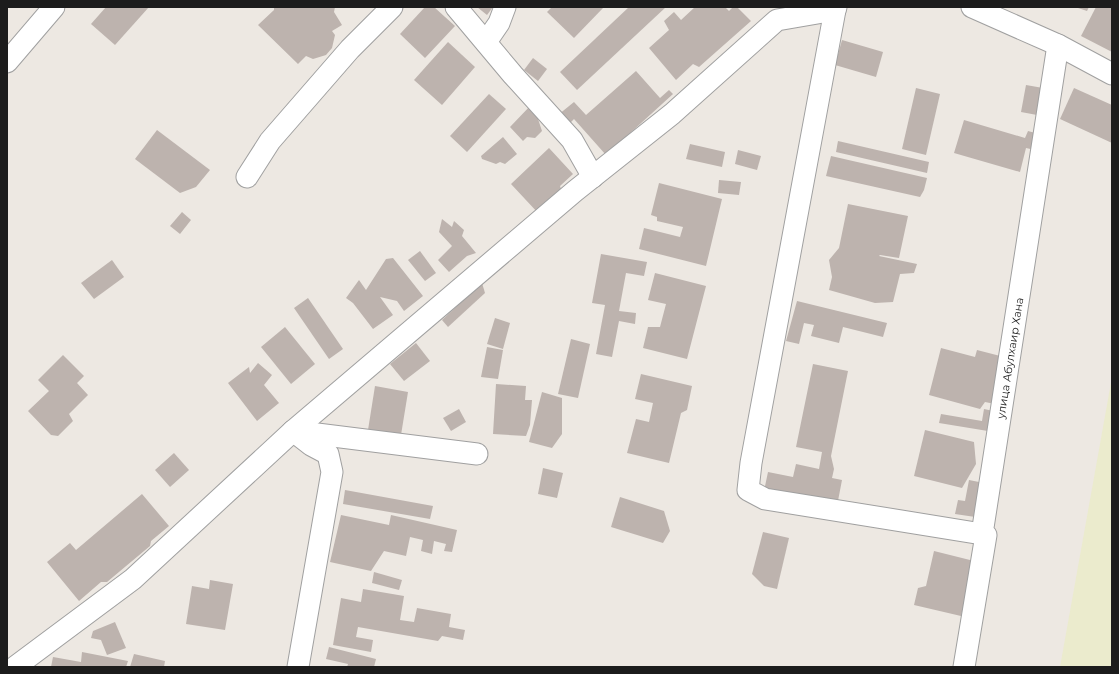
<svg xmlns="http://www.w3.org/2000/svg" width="1119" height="674" viewBox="0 0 1119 674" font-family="Montserrat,sans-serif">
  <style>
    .farmland { fill: #ebebcd }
    .building { fill: #bdb3ae }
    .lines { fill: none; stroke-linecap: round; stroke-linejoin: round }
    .street-casing { stroke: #a0a0a0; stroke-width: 23 }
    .street { stroke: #fff; stroke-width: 21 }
    .labels { text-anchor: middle; stroke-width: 3; stroke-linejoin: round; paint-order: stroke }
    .street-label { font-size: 11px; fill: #1c1c1c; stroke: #fff }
  </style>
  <rect width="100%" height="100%" fill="#ede8e2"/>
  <!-- farmland -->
  <polygon class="farmland" points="1112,377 1112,667 1060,667"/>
  <!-- building -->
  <g class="building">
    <polygon points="106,7 149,7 115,45 91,24"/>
    <polygon points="274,7 335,7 334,12 342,25 332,31 335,35 332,48 326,55 313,59 306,56 298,64 258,25 274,10"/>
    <polygon points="425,7 434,7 455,26 425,58 400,34"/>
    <polygon points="477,7 493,7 487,15"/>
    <polygon points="552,7 604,7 574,38 547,12"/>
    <polygon points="629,7 666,7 577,90 560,72"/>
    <polygon points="695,7 725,7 729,11 733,7 737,7 751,21 699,67 693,64 676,80 649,48 669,30 664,21 674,12 681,20"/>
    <polygon points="1075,7 1089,7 1087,11"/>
    <polygon points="1096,7 1112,7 1112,52 1081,36"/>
    <polygon points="842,40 883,52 876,77 835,65"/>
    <polygon points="448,42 475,67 442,105 414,80"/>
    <polygon points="533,58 547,69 538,81 524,70"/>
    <polygon points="636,71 660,98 669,90 673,94 606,155 574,119 567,126 558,115 574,102 586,115"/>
    <polygon points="1026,85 1043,88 1037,115 1021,112"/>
    <polygon points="916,88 940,94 926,155 902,149"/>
    <polygon points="1074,88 1112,105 1112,143 1060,119"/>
    <polygon points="489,94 506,109 467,152 450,136"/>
    <polygon points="532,104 543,115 538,119 542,131 535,138 527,137 523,141 510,127"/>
    <polygon points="964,120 1025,138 1028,131 1039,134 1035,150 1026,148 1020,172 954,153"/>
    <polygon points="157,130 210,170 196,187 180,193 135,159"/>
    <polygon points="503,137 517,154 505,164 500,162 496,164 482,159 481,156"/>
    <polygon points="838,141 929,162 927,173 836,152"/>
    <polygon points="690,144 725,152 722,167 686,159"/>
    <polygon points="549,148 573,174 560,186 562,192 539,214 511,184"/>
    <polygon points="738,150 761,156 757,170 735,164"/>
    <polygon points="831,156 927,178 924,190 920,197 826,176"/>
    <polygon points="719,180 741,182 739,195 718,193"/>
    <polygon points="659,183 722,199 706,266 639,249 644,228 680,237 683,227 657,221 657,217 651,215"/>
    <polygon points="848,204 908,216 899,258 880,255 879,256 917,264 914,273 900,274 893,302 875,303 829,290 832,277 829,260 839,248"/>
    <polygon points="182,212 191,220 180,234 170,226"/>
    <polygon points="442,219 452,227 454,221 464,230 462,236 476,253 467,256 449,272 438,260 452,246 439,232"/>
    <polygon points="420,251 436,273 425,281 408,260"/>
    <polygon points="601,254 647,262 644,276 626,273 619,311 636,313 635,324 619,321 612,357 596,354 605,305 592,303"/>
    <polygon points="393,258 423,296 404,311 397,301 380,297 393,315 373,329 353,303 346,298 359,280 366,290 386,259"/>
    <polygon points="112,260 124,277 94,299 81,283"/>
    <polygon points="655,273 706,286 687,359 643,348 648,327 660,327 666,304 648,300"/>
    <polygon points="482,283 485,293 448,327 442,320"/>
    <polygon points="308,298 343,349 329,359 294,308"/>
    <polygon points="797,301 887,323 883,337 843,327 839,343 811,336 814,325 804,323 799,344 786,341"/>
    <polygon points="495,318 510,323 503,349 487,344"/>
    <polygon points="285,327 315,364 291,384 261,347"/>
    <polygon points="571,339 590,344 578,398 558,394"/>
    <polygon points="416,343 430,361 404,381 390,364"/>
    <polygon points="487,347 503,350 498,379 481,377"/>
    <polygon points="941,348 975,357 977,350 1008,358 995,404 985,402 980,409 929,395"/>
    <polygon points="63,355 84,376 77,383 88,395 69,414 73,421 58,436 51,435 28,411 49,391 38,380"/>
    <polygon points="258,363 272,375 264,385 279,403 257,421 228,383 249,367 250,373"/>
    <polygon points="813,364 848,371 831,456 834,469 832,478 842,480 837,506 764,491 768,472 793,477 796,464 819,469 822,452 796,447"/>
    <polygon points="641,374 692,386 687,410 681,413 669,463 627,453 636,419 649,422 653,403 635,399"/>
    <polygon points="496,384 526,386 525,400 532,400 530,425 526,436 493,434"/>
    <polygon points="375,386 408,392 401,435 368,430"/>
    <polygon points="542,392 562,398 562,434 552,448 529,442"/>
    <polygon points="459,409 466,422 451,431 443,418"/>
    <polygon points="984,409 998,412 994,432 939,423 941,414 982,421"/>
    <polygon points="925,430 974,442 976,464 962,488 914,476"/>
    <polygon points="174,453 189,470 170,487 155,470"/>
    <polygon points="543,468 563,473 557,498 538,494"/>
    <polygon points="969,480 984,483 982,518 955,514 958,500 965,501"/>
    <polygon points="345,490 433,506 430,519 343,504"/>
    <polygon points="142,494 169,526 151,541 150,546 107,582 101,582 79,601 47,562 70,543 76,550"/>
    <polygon points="620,497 664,511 670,531 663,543 611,527"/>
    <polygon points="341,515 389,525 391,515 457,530 452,552 444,551 446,544 434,541 432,554 421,551 423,540 410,537 406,556 384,551 371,571 330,562"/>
    <polygon points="763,532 789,538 777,589 764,586 752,574"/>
    <polygon points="934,551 974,561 961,616 914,605 918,588 926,586"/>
    <polygon points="374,572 402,580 399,590 372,583"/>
    <polygon points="210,580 233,584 225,630 186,624 192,586 209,589"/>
    <polygon points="363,589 404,596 400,620 414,622 417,608 451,614 449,627 465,630 463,640 442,636 438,641 358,627 356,637 373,640 371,652 333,645 341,598 361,602"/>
    <polygon points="115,622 126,648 107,655 101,640 91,638 93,631"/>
    <polygon points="329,647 376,659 374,667 347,667 348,664 326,659"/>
    <polygon points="82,652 128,661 126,667 51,667 53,657 81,662"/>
    <polygon points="134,654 165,661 164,667 130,667"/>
  </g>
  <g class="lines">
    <defs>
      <g id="street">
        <polyline points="456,7 513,75 572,140 593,177"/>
        <polyline points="833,7 835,10 751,463 748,490 765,499 982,534"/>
        <polyline points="972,7 1058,45 1112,74"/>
        <polyline points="486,42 499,23 505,7"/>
        <polyline points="7,62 54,7"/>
        <polyline points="247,177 270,141 350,49 392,7"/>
        <polyline points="293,431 311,445 328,454 332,472 298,667"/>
        <polyline points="293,431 477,454"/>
        <polyline points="15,667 133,579 293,431 575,191 672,114 777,20 835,10 836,7"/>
        <polyline points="964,667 986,535 982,534 1058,45"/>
      </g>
    </defs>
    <!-- street casing -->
    <use href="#street" class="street-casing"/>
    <!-- street -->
    <use href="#street" class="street"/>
  </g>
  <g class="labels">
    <!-- street labels -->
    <g class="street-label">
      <text transform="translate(1010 358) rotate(-81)" y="4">улица Абулхаир Хана</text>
    </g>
  </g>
  <!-- border -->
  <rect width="1119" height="674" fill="none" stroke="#1c1c1c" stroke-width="16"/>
</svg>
